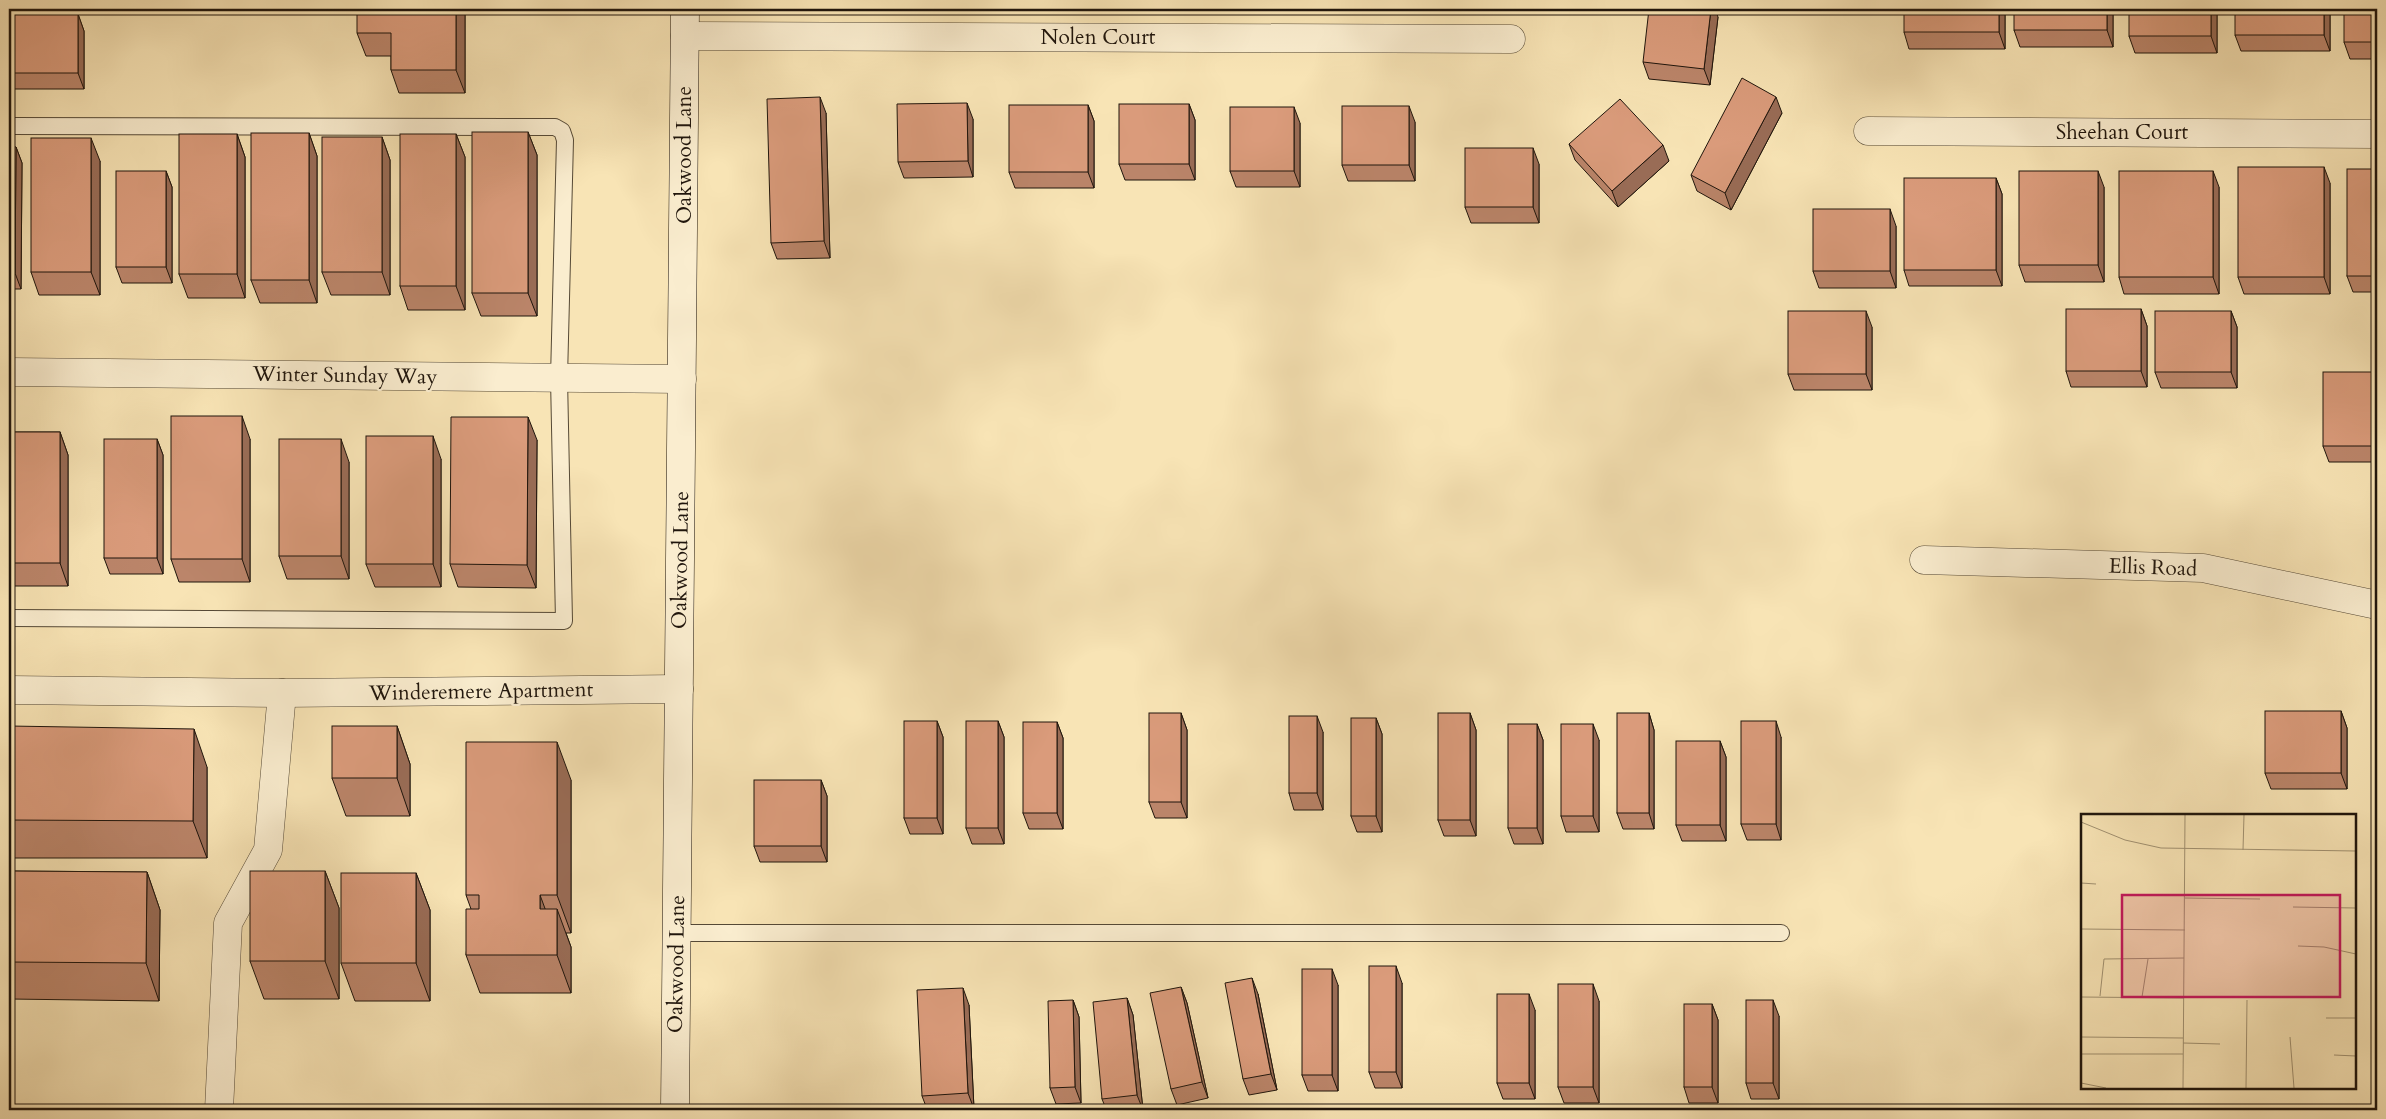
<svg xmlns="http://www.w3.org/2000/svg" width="2386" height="1119" viewBox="0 0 2386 1119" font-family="Cardo,serif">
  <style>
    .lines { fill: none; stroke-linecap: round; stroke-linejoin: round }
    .lane-casing { stroke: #554936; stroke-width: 18 }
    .street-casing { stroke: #554936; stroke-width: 29 }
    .secondary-casing { stroke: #1f150c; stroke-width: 29 }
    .lane { stroke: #faedcf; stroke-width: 16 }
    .street { stroke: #faedcf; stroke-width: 28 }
    .secondary { stroke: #faedcf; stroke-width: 28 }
    .wall { fill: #bb856a; stroke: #1f150c }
    .shaded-wall { fill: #996c56; stroke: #1f150c }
    .building { fill: #da9b7b; stroke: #1f150c }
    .labels { text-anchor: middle; stroke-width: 4.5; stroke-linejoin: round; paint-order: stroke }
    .street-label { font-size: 21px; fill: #1f150c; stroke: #faedcf }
    .inset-road { fill: none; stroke: #a19171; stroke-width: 1 }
    .view { fill: #c2185b; fill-opacity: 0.15; stroke: #c2185b; stroke-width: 2.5 }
    .inset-edge { fill: none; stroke: #1f150c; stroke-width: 2.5 }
  </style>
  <rect width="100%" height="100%" fill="#f8e4b5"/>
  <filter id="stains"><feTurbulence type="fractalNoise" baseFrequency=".004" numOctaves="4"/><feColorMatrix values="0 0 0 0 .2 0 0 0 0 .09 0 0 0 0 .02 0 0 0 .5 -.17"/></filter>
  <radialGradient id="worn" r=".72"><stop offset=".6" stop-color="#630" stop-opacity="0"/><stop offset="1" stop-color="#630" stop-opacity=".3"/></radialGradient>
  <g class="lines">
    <defs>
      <g id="lane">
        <polyline points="9,126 555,127 562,131 565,140 559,378 564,621 9,618"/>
        <polyline points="677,933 1781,933"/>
      </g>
      <g id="street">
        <polyline points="685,36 1511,39"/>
        <polyline points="1868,131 2377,134"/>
        <polyline points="9,372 682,379"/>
        <polyline points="1924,560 2203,568 2377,605"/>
        <polyline points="9,690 282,693 679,689"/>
        <polyline points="219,1110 228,923 268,850 282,693"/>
      </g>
      <polyline id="secondary" points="675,1110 685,9"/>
    </defs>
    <!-- lane casing -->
    <use href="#lane" class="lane-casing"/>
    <!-- street casing -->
    <use href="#street" class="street-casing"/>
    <!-- secondary casing -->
    <use href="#secondary" class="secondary-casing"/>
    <!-- lane -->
    <use href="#lane" class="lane"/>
    <!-- street -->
    <use href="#street" class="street"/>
    <!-- secondary -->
    <use href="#secondary" class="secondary"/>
  </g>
  <!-- wall -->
  <g class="wall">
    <polygon points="465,9 465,93 399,93 391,70 391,56 366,56 357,33"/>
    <polygon points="2005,9 2005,49 1909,49 1904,32"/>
    <polygon points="2113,9 2113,47 2020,47 2014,30"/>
    <polygon points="2217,9 2217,53 2135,53 2129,36"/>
    <polygon points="2330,9 2330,51 2241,51 2235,35"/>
    <polygon points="2377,9 2377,59 2350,59 2344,42"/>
    <polygon points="9,14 78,14 84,31 84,89 9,89"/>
    <polygon points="1718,17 1710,85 1649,79 1643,62"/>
    <polygon points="1189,104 1195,120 1195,180 1125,180 1119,164"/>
    <polygon points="1088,105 1094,121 1094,188 1015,188 1009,172"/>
    <polygon points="826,113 830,258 777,259 771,243"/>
    <polygon points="1782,113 1731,210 1697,191 1691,175"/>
    <polygon points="973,119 973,177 904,178 898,162"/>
    <polygon points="1415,122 1415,181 1348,181 1342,165"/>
    <polygon points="1300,123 1300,187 1236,187 1230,171"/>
    <polygon points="528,132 537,155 537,316 481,316 472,293"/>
    <polygon points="309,133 317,156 317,303 260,303 251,280"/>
    <polygon points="237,134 245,157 245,298 188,298 179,274"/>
    <polygon points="456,134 465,157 465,310 408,310 400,286"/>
    <polygon points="382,137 390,160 390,295 331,295 322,272"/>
    <polygon points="1569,144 1669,161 1618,207 1575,160"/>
    <polygon points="9,147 16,147 22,163 21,289 9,289"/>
    <polygon points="100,161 100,295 39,295 31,272"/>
    <polygon points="1539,164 1539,223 1471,223 1465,207"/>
    <polygon points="2377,169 2377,292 2353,292 2347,276"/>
    <polygon points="166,171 172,187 172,283 122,283 116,267"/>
    <polygon points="1996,178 2002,194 2002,286 1909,286 1904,270"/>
    <polygon points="2330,183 2330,294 2244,294 2238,277"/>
    <polygon points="2104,187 2104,282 2025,282 2019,265"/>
    <polygon points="2219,187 2219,294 2124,294 2119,277"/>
    <polygon points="1896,226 1896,288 1819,288 1813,271"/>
    <polygon points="2141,309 2147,326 2147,387 2071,387 2066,371"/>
    <polygon points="2231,311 2237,327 2237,388 2161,388 2155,372"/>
    <polygon points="1872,327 1872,390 1794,390 1788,374"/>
    <polygon points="2377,372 2377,462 2329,462 2323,446"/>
    <polygon points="9,432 60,432 68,455 68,586 9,586"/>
    <polygon points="157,439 163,455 163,574 110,574 104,558"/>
    <polygon points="250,439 250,582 179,582 171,559"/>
    <polygon points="537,440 536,588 458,587 450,564"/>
    <polygon points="441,459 441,587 375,587 366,564"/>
    <polygon points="349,462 349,579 287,579 279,556"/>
    <polygon points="2341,711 2347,728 2347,789 2271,789 2265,773"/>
    <polygon points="1181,713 1187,730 1187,818 1155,818 1149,802"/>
    <polygon points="1470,713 1476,730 1476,836 1444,836 1438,820"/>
    <polygon points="1649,713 1654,730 1654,829 1623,829 1617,813"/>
    <polygon points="1376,718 1382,734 1382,832 1357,832 1351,816"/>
    <polygon points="937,721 943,737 943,834 910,834 904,818"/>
    <polygon points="998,721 1004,737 1004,844 972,844 966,828"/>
    <polygon points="1057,722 1063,738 1063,829 1029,829 1023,813"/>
    <polygon points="1537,724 1543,740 1543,844 1514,844 1508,828"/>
    <polygon points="9,726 207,767 207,858 9,858"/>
    <polygon points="397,726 410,764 410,816 346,816 332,778"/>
    <polygon points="1323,732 1323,810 1294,810 1289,793"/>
    <polygon points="1781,737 1781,840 1747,840 1741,824"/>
    <polygon points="1599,740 1599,832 1566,832 1561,816"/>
    <polygon points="1720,741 1726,757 1726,841 1682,841 1676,825"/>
    <polygon points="571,780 571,933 566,933 571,947 571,993 480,993 466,955 471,909 466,895"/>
    <polygon points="821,780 827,796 827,862 760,862 754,846"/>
    <polygon points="9,871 147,872 160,910 159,1001 9,999"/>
    <polygon points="325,871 339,908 339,999 264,999 250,961"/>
    <polygon points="416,873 430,910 430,1001 355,1001 341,963"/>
    <polygon points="1402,983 1402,1088 1375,1088 1369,1072"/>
    <polygon points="1338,985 1338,1091 1308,1091 1302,1075"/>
    <polygon points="1181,987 1187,1003 1208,1098 1177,1105 1171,1089"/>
    <polygon points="1258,994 1277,1090 1249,1095 1243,1079"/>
    <polygon points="1127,998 1133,1015 1143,1110 1056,1110 1106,1109 1102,1099"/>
    <polygon points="1073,1000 1079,1017 1081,1103 1056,1104 1050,1088"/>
    <polygon points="1599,1001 1599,1103 1564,1103 1558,1087"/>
    <polygon points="1712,1004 1718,1020 1718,1103 1689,1103 1684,1087"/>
    <polygon points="969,1005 974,1109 959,1110 784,1110 927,1109 922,1096"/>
    <polygon points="1535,1010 1535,1099 1503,1099 1497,1083"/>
    <polygon points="1779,1016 1779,1099 1751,1099 1746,1083"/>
  </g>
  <!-- shaded-wall -->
  <g class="shaded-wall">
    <polygon points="456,9 465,9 465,93 456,70"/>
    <polygon points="1711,9 1715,9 1718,17 1710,85 1704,69"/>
    <polygon points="1999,9 2005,9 2005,49 1999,32"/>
    <polygon points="2107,9 2113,9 2113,47 2107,30"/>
    <polygon points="2211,9 2217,9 2217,53 2211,36"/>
    <polygon points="2324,9 2330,9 2330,51 2324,35"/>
    <polygon points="78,14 84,31 84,89 78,73"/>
    <polygon points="820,97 826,113 830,258 824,241"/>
    <polygon points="1776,97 1782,113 1731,210 1725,193"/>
    <polygon points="967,103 973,119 973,177 968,161"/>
    <polygon points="1189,104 1195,120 1195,180 1189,164"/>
    <polygon points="1088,105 1094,121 1094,188 1088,172"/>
    <polygon points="1409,106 1415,122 1415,181 1409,165"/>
    <polygon points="1294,107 1300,123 1300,187 1294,171"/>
    <polygon points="528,132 537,155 537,316 528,293"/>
    <polygon points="309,133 317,156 317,303 309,280"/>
    <polygon points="237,134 245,157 245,298 237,274"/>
    <polygon points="456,134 465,157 465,310 456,286"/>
    <polygon points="382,137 390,160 390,295 382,272"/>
    <polygon points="91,138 100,161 100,295 91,272"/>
    <polygon points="1663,145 1669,161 1618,207 1612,191"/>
    <polygon points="16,147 22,163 21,289 15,273"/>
    <polygon points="1533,148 1539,164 1539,223 1533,207"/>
    <polygon points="2324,167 2330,183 2330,294 2324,277"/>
    <polygon points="166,171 172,187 172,283 166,267"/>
    <polygon points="2098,171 2104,187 2104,282 2098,265"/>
    <polygon points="2213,171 2219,187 2219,294 2213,277"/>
    <polygon points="1996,178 2002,194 2002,286 1996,270"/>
    <polygon points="1890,209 1896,226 1896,288 1890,271"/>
    <polygon points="2141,309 2147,326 2147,387 2141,371"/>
    <polygon points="1866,311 1872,327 1872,390 1866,374"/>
    <polygon points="2231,311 2237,327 2237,388 2231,372"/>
    <polygon points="242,416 250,439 250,582 242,559"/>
    <polygon points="528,417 537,440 536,588 527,565"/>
    <polygon points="60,432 68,455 68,586 60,563"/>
    <polygon points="433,436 441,459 441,587 433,564"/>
    <polygon points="157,439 163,455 163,574 157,558"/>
    <polygon points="341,439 349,462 349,579 341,556"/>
    <polygon points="2341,711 2347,728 2347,789 2341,773"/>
    <polygon points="1181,713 1187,730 1187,818 1181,802"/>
    <polygon points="1470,713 1476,730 1476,836 1470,820"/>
    <polygon points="1649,713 1654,730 1654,829 1649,813"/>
    <polygon points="1317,716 1323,732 1323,810 1317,793"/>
    <polygon points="1376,718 1382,734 1382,832 1376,816"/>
    <polygon points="937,721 943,737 943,834 937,818"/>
    <polygon points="998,721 1004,737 1004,844 998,828"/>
    <polygon points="1776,721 1781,737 1781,840 1776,824"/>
    <polygon points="1057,722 1063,738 1063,829 1057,813"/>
    <polygon points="1537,724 1543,740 1543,844 1537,828"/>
    <polygon points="1593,724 1599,740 1599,832 1593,816"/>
    <polygon points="397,726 410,764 410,816 397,778"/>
    <polygon points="194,729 207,767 207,858 193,821"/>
    <polygon points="1720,741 1726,757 1726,841 1720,825"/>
    <polygon points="557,742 571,780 571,933 557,895"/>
    <polygon points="821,780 827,796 827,862 821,846"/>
    <polygon points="325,871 339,908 339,999 325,961"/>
    <polygon points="147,872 160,910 159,1001 146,963"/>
    <polygon points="416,873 430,910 430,1001 416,963"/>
    <polygon points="540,895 554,933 540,909"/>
    <polygon points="557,909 571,947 571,993 557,955"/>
    <polygon points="1396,966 1402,983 1402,1088 1396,1072"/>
    <polygon points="1332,969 1338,985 1338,1091 1332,1075"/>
    <polygon points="1252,978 1258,994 1277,1090 1271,1074"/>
    <polygon points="1593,984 1599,1001 1599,1103 1593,1087"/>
    <polygon points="1181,987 1187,1003 1208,1098 1202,1082"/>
    <polygon points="963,988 969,1005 974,1109 968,1093"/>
    <polygon points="1529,994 1535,1010 1535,1099 1529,1083"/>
    <polygon points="1127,998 1133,1015 1143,1110 1137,1095"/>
    <polygon points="1073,1000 1079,1017 1081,1103 1075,1087"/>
    <polygon points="1773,1000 1779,1016 1779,1099 1773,1083"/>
    <polygon points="1712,1004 1718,1020 1718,1103 1712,1087"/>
  </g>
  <!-- building -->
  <g class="building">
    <polygon points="357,9 456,9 456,70 391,70 391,33 357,33"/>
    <polygon points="1649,9 1711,9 1704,69 1643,62"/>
    <rect x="1904" y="9" width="95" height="23"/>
    <rect x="2014" y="9" width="93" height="21"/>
    <rect x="2129" y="9" width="82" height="27"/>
    <rect x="2235" y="9" width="89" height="26"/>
    <rect x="2344" y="9" width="33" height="33"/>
    <rect x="9" y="14" width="69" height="59"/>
    <polygon points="1742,78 1776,97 1725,193 1691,175"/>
    <polygon points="820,97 824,241 771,243 767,99"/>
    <polygon points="1620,99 1663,145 1612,191 1569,144"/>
    <polygon points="967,103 968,161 898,162 897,104"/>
    <rect x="1119" y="104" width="70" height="60"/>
    <rect x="1009" y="105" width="79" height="67"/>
    <rect x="1342" y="106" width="67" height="59"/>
    <rect x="1230" y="107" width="64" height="64"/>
    <rect x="472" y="132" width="56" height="161"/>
    <rect x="251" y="133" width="58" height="147"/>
    <rect x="179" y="134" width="58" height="140"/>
    <rect x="400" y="134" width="56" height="152"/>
    <rect x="322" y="137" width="60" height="135"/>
    <rect x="31" y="138" width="60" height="134"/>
    <polygon points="9,147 16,147 15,273 9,273"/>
    <rect x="1465" y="148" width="68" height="59"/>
    <rect x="2238" y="167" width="86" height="110"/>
    <rect x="2347" y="169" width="30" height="107"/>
    <rect x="116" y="171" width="50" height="96"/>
    <rect x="2019" y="171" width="79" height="94"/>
    <rect x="2119" y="171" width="94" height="106"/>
    <rect x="1904" y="178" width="92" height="92"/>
    <rect x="1813" y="209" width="77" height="62"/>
    <rect x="2066" y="309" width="75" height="62"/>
    <rect x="1788" y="311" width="78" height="63"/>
    <rect x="2155" y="311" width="76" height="61"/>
    <rect x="2323" y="372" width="54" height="74"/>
    <rect x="171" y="416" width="71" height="143"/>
    <polygon points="451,417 528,417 527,565 450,564"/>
    <rect x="9" y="432" width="51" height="131"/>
    <rect x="366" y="436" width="67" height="128"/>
    <rect x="104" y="439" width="53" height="119"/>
    <rect x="279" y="439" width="62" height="117"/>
    <rect x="2265" y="711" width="76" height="62"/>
    <rect x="1149" y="713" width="32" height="89"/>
    <rect x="1438" y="713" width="32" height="107"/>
    <rect x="1617" y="713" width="32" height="100"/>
    <rect x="1289" y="716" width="28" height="77"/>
    <rect x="1351" y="718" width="25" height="98"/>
    <rect x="904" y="721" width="33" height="97"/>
    <rect x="966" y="721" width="32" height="107"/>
    <rect x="1741" y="721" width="35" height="103"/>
    <rect x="1023" y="722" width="34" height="91"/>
    <rect x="1508" y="724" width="29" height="104"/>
    <rect x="1561" y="724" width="32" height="92"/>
    <polygon points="9,726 194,729 193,821 9,820"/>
    <rect x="332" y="726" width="65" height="52"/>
    <rect x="1676" y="741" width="44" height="84"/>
    <polygon points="466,742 557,742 557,895 540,895 540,909 557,909 557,955 466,955 466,909 479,909 479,895 466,895"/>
    <rect x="754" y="780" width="67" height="66"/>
    <polygon points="9,871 147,872 146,963 9,962"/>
    <rect x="250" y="871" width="75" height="90"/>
    <rect x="341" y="873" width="75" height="90"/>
    <rect x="1369" y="966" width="27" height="106"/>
    <rect x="1302" y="969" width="30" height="106"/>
    <polygon points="1252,978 1271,1074 1243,1079 1225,983"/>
    <rect x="1558" y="984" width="35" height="103"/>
    <polygon points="1181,987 1202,1082 1171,1089 1150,993"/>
    <polygon points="963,988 968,1093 922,1096 917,990"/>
    <rect x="1497" y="994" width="32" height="89"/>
    <polygon points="1127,998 1137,1095 1102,1099 1093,1002"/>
    <polygon points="1073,1000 1075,1087 1050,1088 1048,1001"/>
    <rect x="1746" y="1000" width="27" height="83"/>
    <rect x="1684" y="1004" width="28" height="83"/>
    <rect x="784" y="1109" width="154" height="1"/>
    <rect x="1056" y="1109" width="83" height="1"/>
  </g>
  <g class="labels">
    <!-- street labels -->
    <g class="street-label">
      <text x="1098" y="44">Nolen Court</text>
      <text x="2122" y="139">Sheehan Court</text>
      <text transform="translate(684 155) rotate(-90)" y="7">Oakwood Lane</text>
      <text transform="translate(345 375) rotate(1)" y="7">Winter Sunday Way</text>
      <text transform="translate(680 560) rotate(-89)" y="7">Oakwood Lane</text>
      <text transform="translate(2153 567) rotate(2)" y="7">Ellis Road</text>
      <text transform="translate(481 691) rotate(-1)" y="7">Winderemere Apartment</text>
      <text transform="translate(676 964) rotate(-89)" y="7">Oakwood Lane</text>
    </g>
  </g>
  <!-- overview -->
  <g transform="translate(2081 814)">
    <rect width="275" height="275" fill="#f8e4b5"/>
    <path class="inset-road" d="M 0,8 L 44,26 L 80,34 L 275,37M 162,36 L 163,1M 0,69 L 15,70M 104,84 L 179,85M 212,93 L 275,94M 0,115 L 104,116M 217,132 L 243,133 L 275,140M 19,182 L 23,145 L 103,144M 0,183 L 103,184M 61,183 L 67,145M 245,204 L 275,204M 0,223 L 102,224M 209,223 L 213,274M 102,229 L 139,230M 0,240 L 102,240M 253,241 L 275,242M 0,269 L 25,274M 102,274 L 104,1M 165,274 L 166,186"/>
    <path class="view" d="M 41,81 L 259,81 L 259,183 L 41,183 Z"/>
    <rect width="275" height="275" class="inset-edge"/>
  </g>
  <!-- margin -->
  <rect width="2386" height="1119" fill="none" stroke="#f8e4b5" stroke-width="30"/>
  <rect x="10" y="10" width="2366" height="1099" fill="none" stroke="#1f150c" stroke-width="2.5"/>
  <rect x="15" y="15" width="2356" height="1089" fill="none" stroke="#1f150c"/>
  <rect width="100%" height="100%" filter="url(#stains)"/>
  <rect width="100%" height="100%" fill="url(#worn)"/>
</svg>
